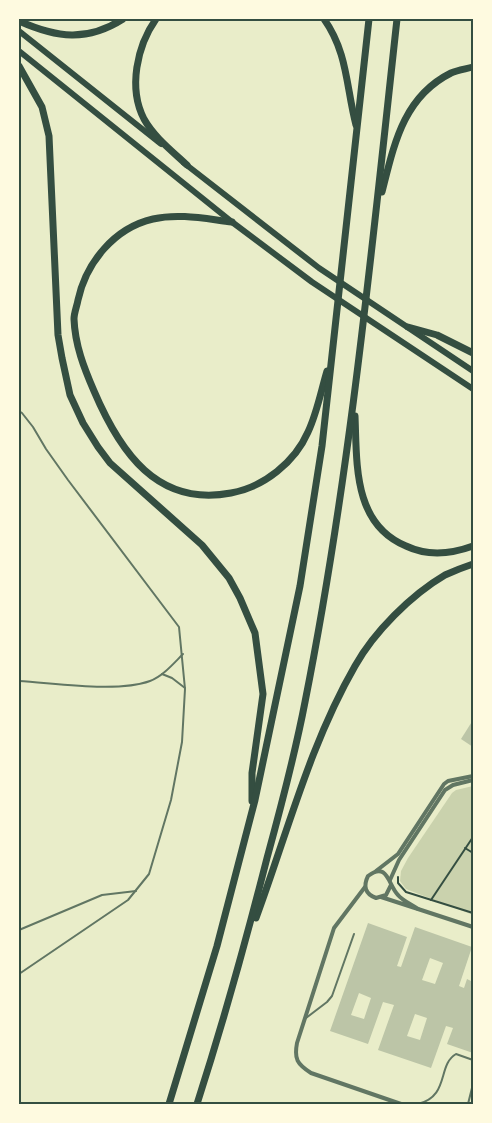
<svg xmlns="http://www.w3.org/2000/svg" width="492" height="1123" viewBox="0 0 492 1123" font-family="Helvetica,sans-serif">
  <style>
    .green { fill: #cad2ad }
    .building { fill: #bcc5a7; fill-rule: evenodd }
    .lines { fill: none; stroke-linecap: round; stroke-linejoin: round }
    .path { stroke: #344e41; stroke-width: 2 }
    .service { stroke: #617663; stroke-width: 2 }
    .minor { stroke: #617663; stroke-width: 4 }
    .primary { stroke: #344e41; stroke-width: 6 }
    .motorway { stroke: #344e41; stroke-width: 7 }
    .neatline { fill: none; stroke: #344e41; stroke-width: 2 }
  </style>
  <rect width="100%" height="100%" fill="#e9edc9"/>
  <!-- green -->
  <polygon class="green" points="473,786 473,915 406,889 400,881 401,871 408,858 452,793 456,790"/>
  <!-- building -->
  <g class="building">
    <polygon points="473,720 473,747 461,739"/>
    <path d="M 368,923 L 407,937 L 397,966 L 401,967 L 415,927 L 472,947 L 459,986 L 464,988 L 467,979 L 473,982 L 473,1053 L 447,1044 L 453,1028 L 446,1026 L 431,1068 L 378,1050 L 394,1005 L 383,1002 L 368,1044 L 330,1031 ZM 430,958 L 443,963 L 435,984 L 422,980 ZM 359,993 L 371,998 L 364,1019 L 351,1015 ZM 415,1014 L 427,1018 L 420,1040 L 407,1036 Z"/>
  </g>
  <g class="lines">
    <!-- path -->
    <g class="path">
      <polyline points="465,848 473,853"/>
      <polyline points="398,877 398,883 406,892 473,913"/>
      <polyline points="431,900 473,837"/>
    </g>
    <!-- service -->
    <g class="service">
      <polyline points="19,411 22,413 33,427 46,449 68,480 179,627 185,689 182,742 171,800 149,874 128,900 19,974"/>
      <polyline points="162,674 172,678 185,688"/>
      <path d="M 19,681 C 55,683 117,693 150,681 C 163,676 173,664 183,654"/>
      <polyline points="19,930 102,895 136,891"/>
      <polyline points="306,1018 327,1002 332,996 354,934"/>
      <path d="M 418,1104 C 450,1096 437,1065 456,1054 L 473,1060"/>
      <polyline points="468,1104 473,1084"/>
    </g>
    <!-- minor -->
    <g class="minor">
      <polyline points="376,871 398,854 444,784 448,781 473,776"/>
      <polyline points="390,880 399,860 445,790 453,785 473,780"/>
      <path d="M 365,887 L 334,928 L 297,1043 C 294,1059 297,1064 311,1073 L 401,1104"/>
      <path d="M 381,897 L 418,909 C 411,904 403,901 398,895 C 388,885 388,861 368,876 C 363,886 365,894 376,898 L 386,895 L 391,885"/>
      <polyline points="418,909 473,927"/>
    </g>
    <!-- primary -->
    <g class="primary">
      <polyline points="19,31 161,144"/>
      <polyline points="19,51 232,222 312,282 473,389"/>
      <polyline points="184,163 319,268 473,371"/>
    </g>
    <!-- motorway -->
    <g class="motorway">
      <path d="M 156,19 C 137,46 128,88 144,119 C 154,137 172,151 187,165"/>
      <path d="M 324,19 C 348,53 346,87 356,125"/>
      <path d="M 19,21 C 57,38 87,42 123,19"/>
      <polyline points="19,66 42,107 49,136 58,335 62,358 70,395 83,423 98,447 110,463 202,545 229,578 240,598 255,633 263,694 252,773 252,801"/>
      <path d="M 382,192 C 394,145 403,97 451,73 C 458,70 466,69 473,67"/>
      <path d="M 232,222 C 206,219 179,213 153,219 C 114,228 86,263 78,300 C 77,306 74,313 74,319 C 75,345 84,368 94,391 C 120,452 157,507 231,493 C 264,487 295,462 308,432 C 317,413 321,391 327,371"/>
      <polyline points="408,327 437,335 473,353"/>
      <path d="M 355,416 C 357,464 353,524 406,546 C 427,556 451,554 473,546"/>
      <path d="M 256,918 C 287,834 310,744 355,666 C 374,632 411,595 445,575 C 454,571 464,567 473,564"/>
      <polyline points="169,1104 217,946 255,800 300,586 322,446 369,19"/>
      <path d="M 197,1104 C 223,1023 246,941 267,858 C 281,807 295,754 305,702 C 350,476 372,247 397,19"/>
    </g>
  </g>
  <!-- border -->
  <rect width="492" height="1123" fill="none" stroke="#fefae0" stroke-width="40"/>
  <rect x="20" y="20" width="452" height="1083" class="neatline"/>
</svg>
